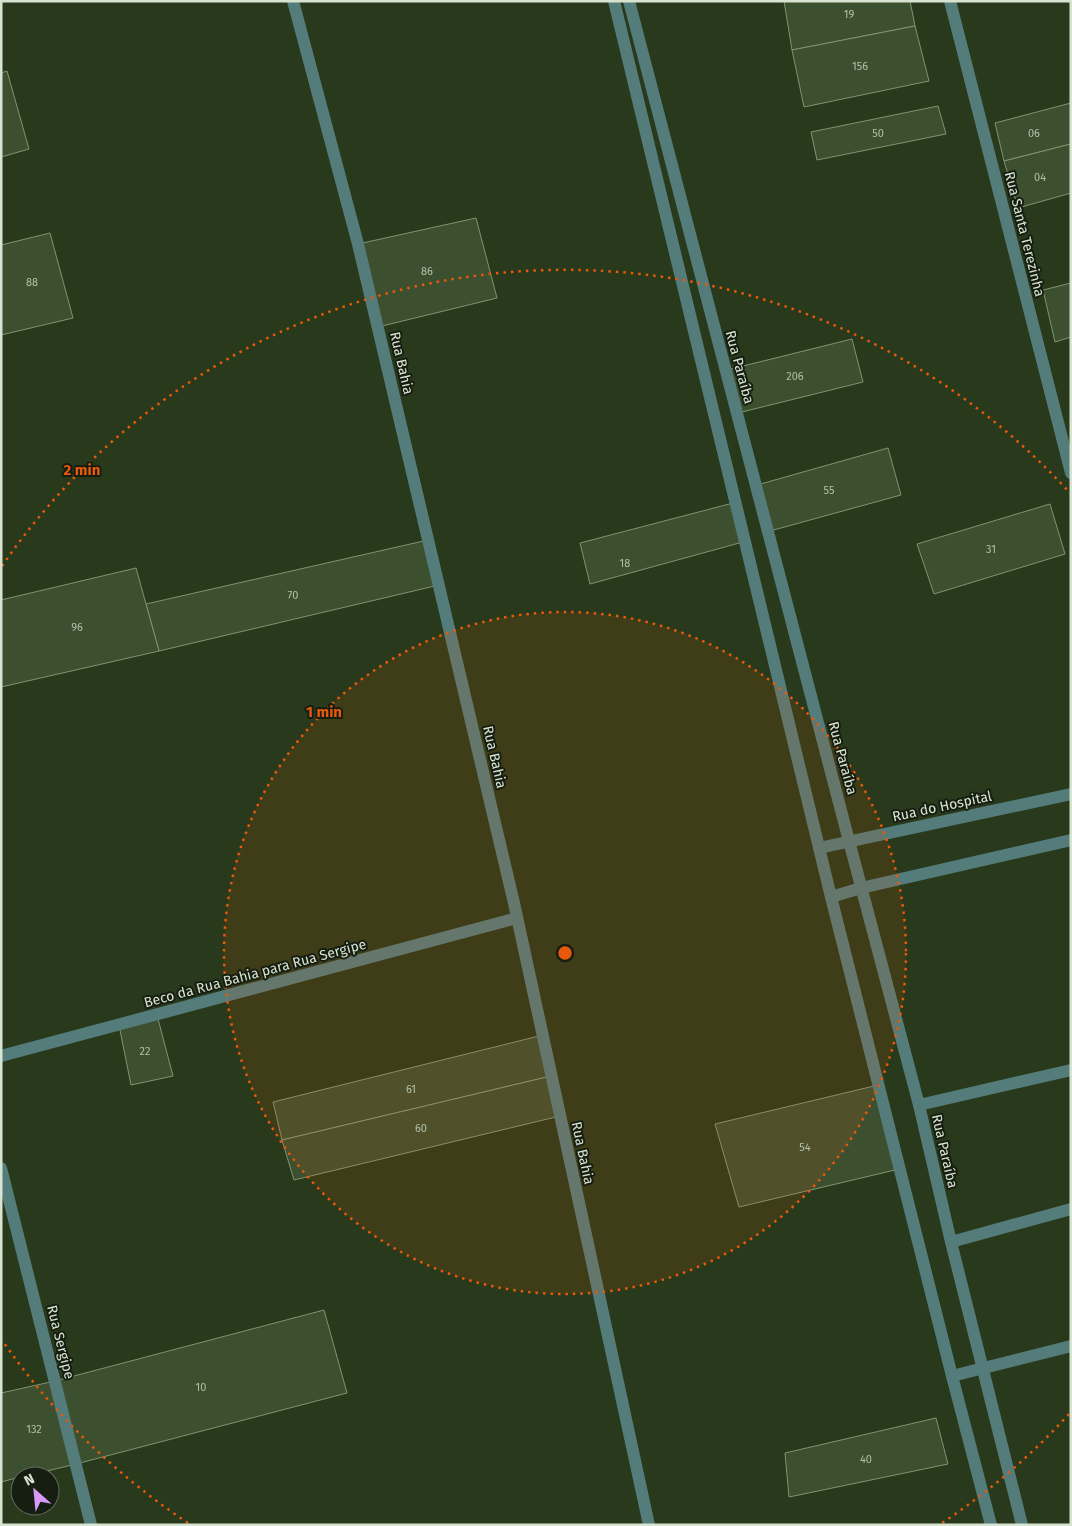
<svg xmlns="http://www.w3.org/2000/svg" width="1072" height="1526" viewBox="0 0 1072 1526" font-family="'Fira Sans',sans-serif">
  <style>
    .building { fill: #3c5030; stroke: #7e9471 }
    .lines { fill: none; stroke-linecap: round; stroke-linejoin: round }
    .minor { stroke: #547c7b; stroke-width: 12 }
    .ring { fill: none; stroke: #e8590c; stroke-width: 2.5; stroke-dasharray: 2.5 5 }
    .labels { text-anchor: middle; stroke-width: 4; stroke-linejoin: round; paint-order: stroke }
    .number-label { font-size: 11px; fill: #b1bfa9 }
    .street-label { font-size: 14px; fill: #d8e4d1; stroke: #161e11 }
    .centre { fill: #e8590c; stroke: #161e11; stroke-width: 2.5 }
    .ring-label { font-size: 15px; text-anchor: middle; font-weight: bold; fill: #e8590c; stroke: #161e11; stroke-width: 4; stroke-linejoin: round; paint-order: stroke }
  </style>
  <rect width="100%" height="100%" fill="#283a1b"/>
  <!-- building -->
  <g class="building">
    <polygon points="784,1 910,1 915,26 792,50"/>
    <polygon points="915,26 929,81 804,107 792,50"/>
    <polygon points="7,71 29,149 1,157 1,73"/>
    <polygon points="1071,103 1071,144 1004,161 995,123"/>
    <polygon points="938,106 946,134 817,160 811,132"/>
    <polygon points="1071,144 1071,193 1018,208 1004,161"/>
    <polygon points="476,218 497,298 378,327 358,244"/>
    <polygon points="50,233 73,318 1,335 1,245"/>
    <polygon points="1071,283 1071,337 1055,342 1043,290"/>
    <polygon points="852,339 863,382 738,413 727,370"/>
    <polygon points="888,448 901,495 770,531 757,485"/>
    <polygon points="733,503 743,542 590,584 580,543"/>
    <polygon points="1050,504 1065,554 934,594 917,544"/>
    <polygon points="428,540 439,585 159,651 146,604"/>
    <polygon points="136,568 159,651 1,687 1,600"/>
    <polygon points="157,1015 173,1076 131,1085 119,1025"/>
    <polygon points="543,1035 551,1076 282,1140 273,1102"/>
    <polygon points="551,1076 560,1116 294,1180 282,1140"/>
    <polygon points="874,1086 895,1170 739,1207 715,1124"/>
    <polygon points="324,1310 347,1393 76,1464 55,1381"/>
    <polygon points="55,1381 76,1464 26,1476 20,1476 20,1477 1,1482 1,1393"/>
    <polygon points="936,1418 948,1464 789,1497 785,1453"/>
  </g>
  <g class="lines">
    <!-- minor -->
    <g class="minor">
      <polyline points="293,1 358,244 514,903 649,1525"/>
      <polyline points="614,1 831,897 952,1376 991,1525"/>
      <polyline points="629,1 849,841 919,1105 951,1242 1022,1525"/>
      <polyline points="950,1 1071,473"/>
      <polyline points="819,848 1071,794"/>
      <polyline points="831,897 861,888 1071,840"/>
      <polyline points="1,1056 517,918"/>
      <polyline points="919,1105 1071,1070"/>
      <polyline points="1,1168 91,1525"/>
      <polyline points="951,1242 1071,1209"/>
      <polyline points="952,1376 1071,1346"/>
    </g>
  </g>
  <!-- distance rings -->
  <circle cx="565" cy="953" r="341" fill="#e8590c" fill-opacity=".12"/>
  <g class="ring">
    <circle cx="565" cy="953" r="341"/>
    <path d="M1069 1414A683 683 0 0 1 942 1523M188 1523A683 683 0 0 1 2 1340M2 566A683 683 0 0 1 1069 492"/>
  </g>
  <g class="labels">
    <!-- number labels -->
    <g class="number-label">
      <text x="849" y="18">19</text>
      <text x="860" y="70">156</text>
      <text x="878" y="137">50</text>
      <text x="1034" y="137">06</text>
      <text x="1040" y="181">04</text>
      <text x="427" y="275">86</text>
      <text x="32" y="286">88</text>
      <text x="795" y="380">206</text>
      <text x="829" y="494">55</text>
      <text x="991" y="553">31</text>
      <text x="625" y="567">18</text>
      <text x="293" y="599">70</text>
      <text x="77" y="631">96</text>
      <text x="145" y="1055">22</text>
      <text x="411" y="1093">61</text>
      <text x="421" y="1132">60</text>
      <text x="805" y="1151">54</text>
      <text x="201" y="1391">10</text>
      <text x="34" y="1433">132</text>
      <text x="866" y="1463">40</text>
    </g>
    <!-- street labels -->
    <g class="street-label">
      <text transform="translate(1025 234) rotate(76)" y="5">Rua Santa Terezinha</text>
      <text transform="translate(402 363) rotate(77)" y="5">Rua Bahia</text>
      <text transform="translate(740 367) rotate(75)" y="5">Rua Paraíba</text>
      <text transform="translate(495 757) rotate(77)" y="5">Rua Bahia</text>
      <text transform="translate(843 758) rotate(75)" y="5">Rua Paraíba</text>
      <text transform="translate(942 806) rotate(-12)" y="5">Rua do Hospital</text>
      <text transform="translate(255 973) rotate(-15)" y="5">Beco da Rua Bahia para Rua Sergipe</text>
      <text transform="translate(945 1151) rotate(77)" y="5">Rua Paraíba</text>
      <text transform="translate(583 1153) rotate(78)" y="5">Rua Bahia</text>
      <text transform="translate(61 1342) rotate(76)" y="5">Rua Sergipe</text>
    </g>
  </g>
  <circle cx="565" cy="953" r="8" class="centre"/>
  <g class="ring-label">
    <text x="82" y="475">2 min</text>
    <text x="324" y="717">1 min</text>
  </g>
  <!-- border -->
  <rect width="1072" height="1526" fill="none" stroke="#d8e4d1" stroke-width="5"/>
  <!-- north arrow -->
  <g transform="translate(35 1491) rotate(333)"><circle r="24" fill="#161e11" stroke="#646d5e"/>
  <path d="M0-4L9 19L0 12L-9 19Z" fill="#d89af8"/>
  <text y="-8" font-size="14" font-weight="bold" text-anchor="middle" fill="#d8e4d1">N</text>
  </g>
</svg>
